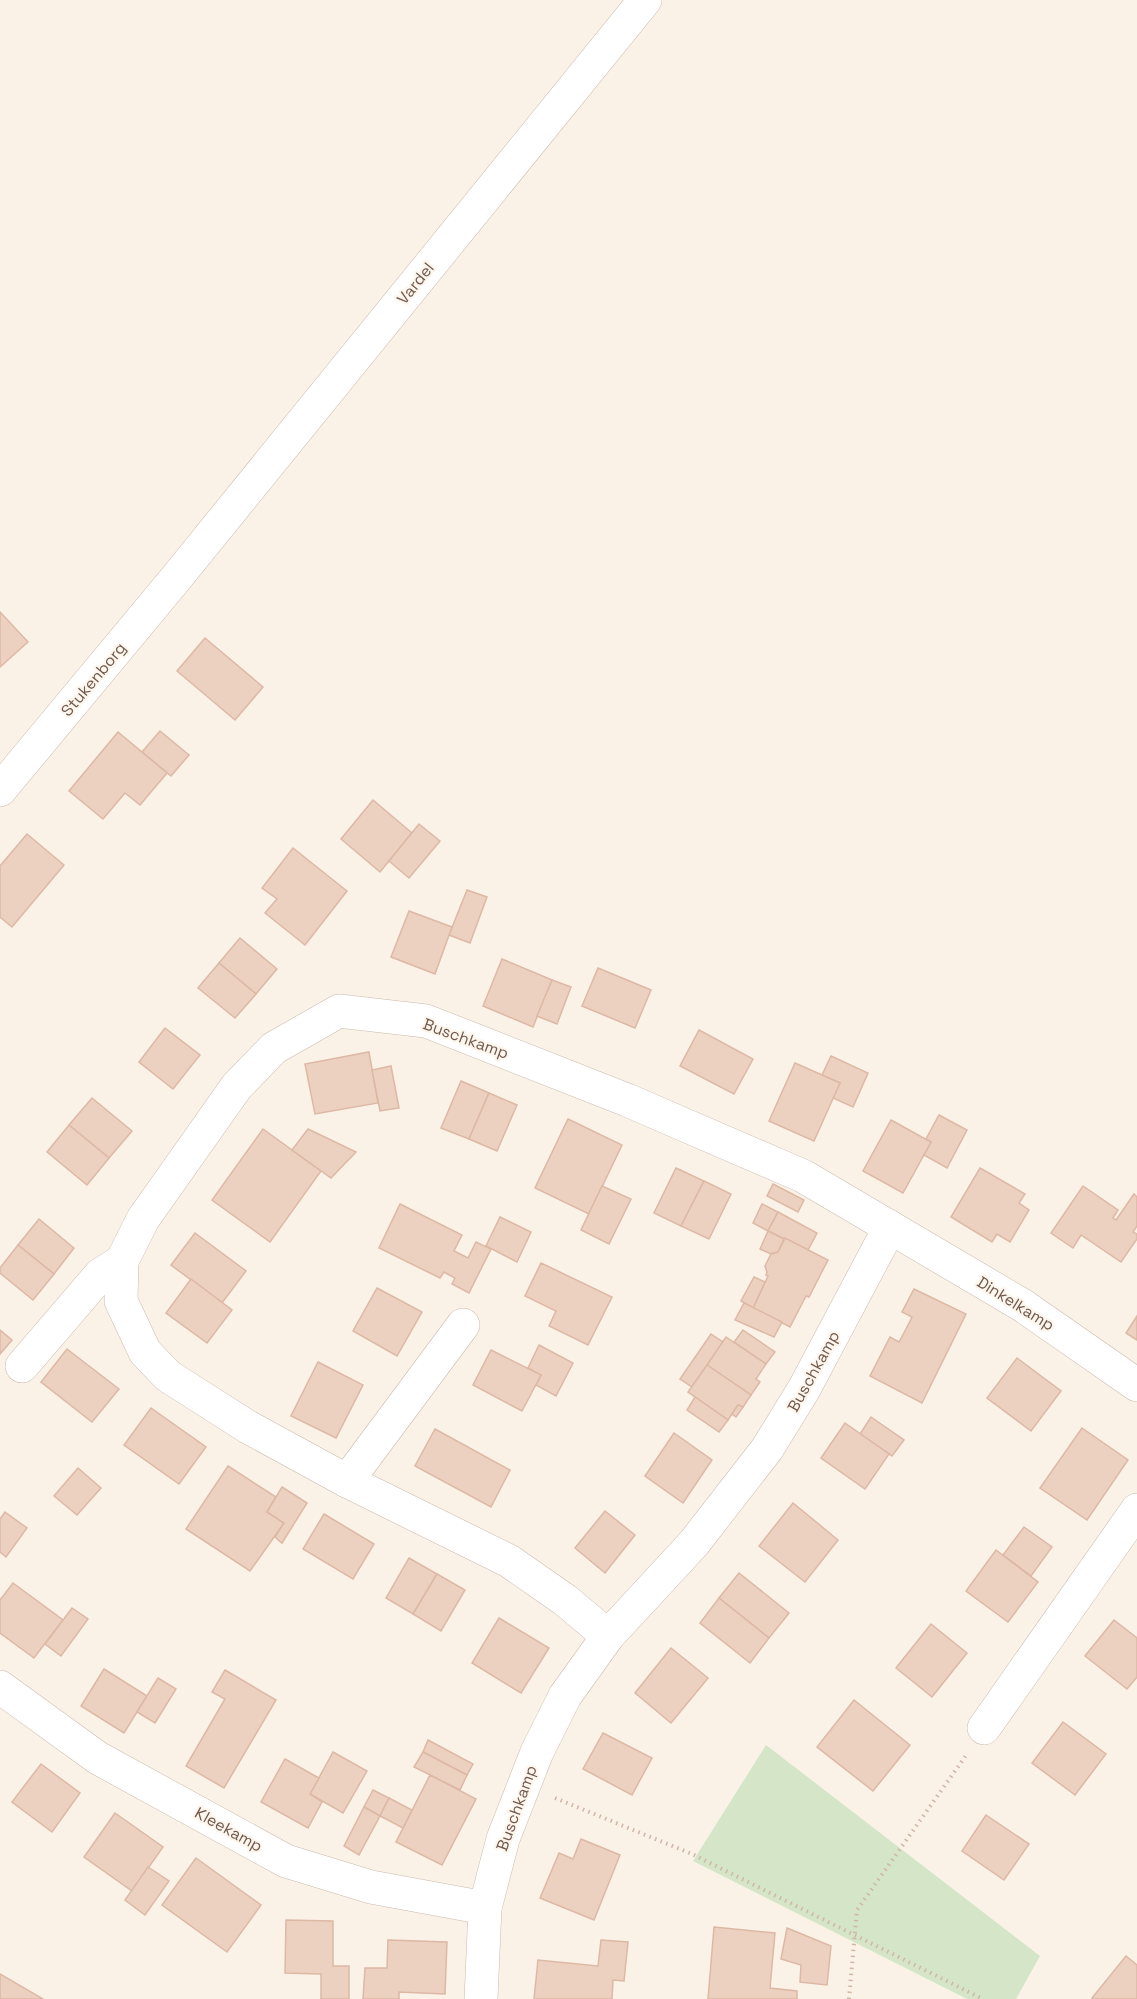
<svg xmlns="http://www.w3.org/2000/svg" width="1137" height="1999" viewBox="0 0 1137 1999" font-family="'Space Grotesk',sans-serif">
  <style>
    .green { fill: #d4e6c7 }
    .building { fill: #ecd1c1; stroke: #ddb8a4; stroke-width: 1.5 }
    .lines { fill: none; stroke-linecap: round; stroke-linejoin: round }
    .minor-casing { stroke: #cbbaae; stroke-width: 34 }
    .path { stroke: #d1b5a5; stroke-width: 4; stroke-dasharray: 1.5 4.5; stroke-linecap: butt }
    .minor { stroke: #fff; stroke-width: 33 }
    .labels { text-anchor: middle; stroke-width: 4.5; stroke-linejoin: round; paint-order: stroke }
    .street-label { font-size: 16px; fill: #71594e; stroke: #fdf6ed }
  </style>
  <rect width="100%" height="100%" fill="#faf2e7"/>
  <!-- green -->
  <polygon class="green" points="766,1745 1040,1956 1016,1999 967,1999 693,1861"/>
  <!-- building -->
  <g class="building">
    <polygon points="0,612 28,642 0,667"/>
    <polygon points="205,638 263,687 235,720 177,671"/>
    <polygon points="160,731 189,755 171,776 142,752"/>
    <polygon points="118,732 167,773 140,805 125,793 103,819 69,791"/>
    <polygon points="373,800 412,833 380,872 341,839"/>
    <polygon points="419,824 440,841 409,878 389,861"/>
    <polygon points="27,834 64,865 12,927 0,917 0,866"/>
    <polygon points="293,848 347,891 305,945 265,913 277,899 262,888"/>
    <polygon points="467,890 487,897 470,943 449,935"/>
    <polygon points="409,911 452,927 435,974 391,957"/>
    <polygon points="240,938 277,969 256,994 219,963"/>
    <polygon points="502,959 552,980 533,1027 483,1006"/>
    <polygon points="219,963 256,994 235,1018 198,988"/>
    <polygon points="598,968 651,990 635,1028 582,1006"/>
    <polygon points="552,980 571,987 557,1024 537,1016"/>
    <polygon points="165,1028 200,1055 173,1089 139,1062"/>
    <polygon points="699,1030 753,1059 734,1094 680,1066"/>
    <polygon points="369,1052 378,1103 315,1114 305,1064"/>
    <polygon points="831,1056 868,1073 853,1107 833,1098 840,1083 822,1075"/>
    <polygon points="795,1063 840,1083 814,1141 769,1121"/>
    <polygon points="391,1066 399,1108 380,1111 372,1070"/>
    <polygon points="461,1081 489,1093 469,1139 441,1128"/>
    <polygon points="489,1093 517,1105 497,1151 469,1139"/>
    <polygon points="92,1098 132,1131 109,1158 69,1125"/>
    <polygon points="939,1115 967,1130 947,1168 924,1155 931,1142 926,1139"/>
    <polygon points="568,1119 622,1145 589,1214 535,1188"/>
    <polygon points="891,1120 931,1142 903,1193 863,1171"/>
    <polygon points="69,1125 109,1158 87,1185 47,1152"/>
    <polygon points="263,1129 321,1171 270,1242 212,1200"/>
    <polygon points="308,1129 356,1152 331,1178 292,1150"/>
    <polygon points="676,1168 704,1181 681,1226 654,1213"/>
    <polygon points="980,1168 1025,1194 1019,1203 1029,1210 1010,1242 997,1234 992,1242 951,1217"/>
    <polygon points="704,1181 731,1194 709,1239 681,1226"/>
    <polygon points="773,1184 804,1200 798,1212 767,1196"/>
    <polygon points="602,1186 631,1199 609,1244 581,1230"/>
    <polygon points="1083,1186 1118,1210 1113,1218 1116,1220 1134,1194 1137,1197 1137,1226 1133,1232 1137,1234 1137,1239 1121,1262 1081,1235 1073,1248 1051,1233"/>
    <polygon points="400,1204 462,1235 454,1251 468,1258 476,1242 491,1249 469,1293 452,1284 455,1278 444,1272 440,1278 379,1248"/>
    <polygon points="762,1204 778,1212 768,1231 753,1223"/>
    <polygon points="778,1212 817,1233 808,1250 768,1231"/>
    <polygon points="500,1217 531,1232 517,1262 486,1246"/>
    <polygon points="39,1219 74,1248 54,1274 18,1245"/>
    <polygon points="768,1231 784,1239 778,1252 771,1254 760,1249"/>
    <polygon points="195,1233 246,1271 222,1303 171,1265"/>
    <polygon points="785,1238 828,1260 809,1297 806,1296 790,1327 753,1308 768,1276 766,1275 767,1272 765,1266 771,1254 778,1252"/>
    <polygon points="18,1245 54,1274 33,1300 0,1273 0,1268"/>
    <polygon points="541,1263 612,1297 588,1345 549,1326 556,1311 525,1296"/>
    <polygon points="754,1277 765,1282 753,1308 741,1301"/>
    <polygon points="191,1279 232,1310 207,1343 166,1313"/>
    <polygon points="377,1288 422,1312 397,1356 353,1331"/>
    <polygon points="914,1289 966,1314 922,1403 870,1376 890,1337 899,1342 906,1329 912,1317 902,1312"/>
    <polygon points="744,1303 782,1322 774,1337 735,1320"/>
    <polygon points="1137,1316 1137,1340 1126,1333"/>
    <polygon points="0,1330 12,1340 0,1354"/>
    <polygon points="743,1330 775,1352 766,1364 734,1342"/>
    <polygon points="711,1334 723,1342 692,1387 680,1379"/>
    <polygon points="726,1337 766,1364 756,1379 760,1382 751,1395 707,1365"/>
    <polygon points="539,1345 573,1363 556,1396 536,1385 541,1375 528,1368"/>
    <polygon points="67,1349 119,1389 92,1422 41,1382"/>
    <polygon points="491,1350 541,1375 522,1411 473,1385"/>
    <polygon points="1017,1358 1061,1391 1031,1431 987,1398"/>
    <polygon points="318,1362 363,1385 336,1438 291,1416"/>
    <polygon points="707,1365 751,1395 743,1407 738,1405 728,1420 688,1392"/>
    <polygon points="695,1397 728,1420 719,1432 687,1410"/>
    <polygon points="738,1405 743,1407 736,1417 732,1414"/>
    <polygon points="151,1408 206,1447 179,1484 124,1445"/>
    <polygon points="871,1417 904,1440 892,1456 860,1434"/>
    <polygon points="845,1423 889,1454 865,1489 821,1458"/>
    <polygon points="1082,1428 1128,1460 1087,1520 1040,1488"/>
    <polygon points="435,1429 510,1470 491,1507 415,1466"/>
    <polygon points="674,1433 712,1460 683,1503 645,1476"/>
    <polygon points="228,1466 276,1497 267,1512 284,1523 250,1571 186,1529"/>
    <polygon points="78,1468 101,1488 77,1515 54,1496"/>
    <polygon points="282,1487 307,1503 282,1543 275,1537 284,1523 267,1512"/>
    <polygon points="793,1503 838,1540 805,1582 759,1546"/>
    <polygon points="605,1511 635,1535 605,1573 575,1548"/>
    <polygon points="5,1512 27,1528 6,1557 0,1552 0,1519"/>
    <polygon points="324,1514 374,1544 353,1579 303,1549"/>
    <polygon points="1024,1527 1052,1547 1031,1576 1003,1555"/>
    <polygon points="996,1550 1038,1582 1008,1622 966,1591"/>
    <polygon points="409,1558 437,1574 413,1614 386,1598"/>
    <polygon points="739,1573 789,1613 769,1638 719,1598"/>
    <polygon points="437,1574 465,1590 441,1631 413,1614"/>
    <polygon points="13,1583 63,1620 34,1658 0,1633 0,1600"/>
    <polygon points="719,1598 769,1638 750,1663 700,1623"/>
    <polygon points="72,1608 88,1619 61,1656 45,1644"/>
    <polygon points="499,1618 549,1648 521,1693 472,1663"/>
    <polygon points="1114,1620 1137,1638 1137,1677 1127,1689 1085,1656"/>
    <polygon points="931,1624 967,1653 932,1697 896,1668"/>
    <polygon points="671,1648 708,1678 671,1723 635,1693"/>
    <polygon points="104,1669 147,1696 124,1733 81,1706"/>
    <polygon points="225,1670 276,1700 224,1788 186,1766 225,1699 212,1692"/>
    <polygon points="158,1678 176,1689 155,1723 137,1712"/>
    <polygon points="854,1700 910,1745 873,1791 817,1747"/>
    <polygon points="1063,1722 1106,1754 1075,1795 1032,1763"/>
    <polygon points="603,1733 652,1758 632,1795 583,1769"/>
    <polygon points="428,1740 473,1764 467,1775 423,1752"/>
    <polygon points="333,1752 367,1771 343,1813 310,1794"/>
    <polygon points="423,1752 467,1775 460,1790 414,1767"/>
    <polygon points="285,1759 319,1778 310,1794 322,1802 308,1828 261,1802"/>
    <polygon points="41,1764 80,1793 52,1832 12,1802"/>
    <polygon points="430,1775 476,1799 442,1865 396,1842"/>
    <polygon points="373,1790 389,1798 380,1816 364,1807"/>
    <polygon points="389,1798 412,1810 403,1828 380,1816"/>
    <polygon points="364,1807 380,1816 359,1855 344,1846"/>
    <polygon points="115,1813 163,1847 132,1891 84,1857"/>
    <polygon points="986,1815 1029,1844 1004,1880 962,1851"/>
    <polygon points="581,1839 620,1855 594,1920 540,1898 559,1853 573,1859"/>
    <polygon points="196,1858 261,1905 227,1952 162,1905"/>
    <polygon points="148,1867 169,1881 145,1915 125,1900"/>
    <polygon points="286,1920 333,1921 333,1966 349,1966 349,1999 321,1999 321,1974 285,1973"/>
    <polygon points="714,1927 775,1933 770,1988 797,1991 797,1999 708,1999"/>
    <polygon points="787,1928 831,1946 827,1985 800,1982 801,1965 781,1959"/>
    <polygon points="388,1940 447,1942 445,1994 399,1992 399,1999 363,1999 365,1968 387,1968"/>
    <polygon points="601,1940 628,1942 624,1981 613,1980 612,1999 534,1999 538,1960 598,1966"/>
    <polygon points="1126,1956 1137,1965 1137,1999 1094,1999 1092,1998"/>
    <polygon points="0,1974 43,1999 0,1999"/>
  </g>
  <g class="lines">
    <defs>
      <g id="minor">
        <polyline points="0,790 177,577 645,0"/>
        <polyline points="22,1366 100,1275 122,1261"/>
        <polyline points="347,1481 463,1325"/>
        <polyline points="608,1636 565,1600 509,1561 347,1481 248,1427 168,1376 145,1352 121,1301 122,1261 143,1219 237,1086 274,1048 339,1011 426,1021 627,1100 803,1176 1022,1305 1137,1385"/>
        <polyline points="0,1687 98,1758 286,1861 371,1887 485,1908"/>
        <polyline points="984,1728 1137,1510"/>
        <polyline points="481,1999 485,1908 503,1839 537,1752 565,1696 608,1636 694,1543 767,1449 804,1389 890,1227"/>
      </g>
    </defs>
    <!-- minor casing -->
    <use href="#minor" class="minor-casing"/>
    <!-- path -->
    <g class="path">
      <polyline points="555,1798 692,1854 983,1999"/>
      <polyline points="849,1999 857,1910 967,1754"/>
    </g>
    <!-- minor -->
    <use href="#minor" class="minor"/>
  </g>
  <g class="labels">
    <!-- street labels -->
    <g class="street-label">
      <text transform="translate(415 283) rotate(-51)" y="6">Vardel</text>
      <text transform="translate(93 679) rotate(-50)" y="6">Stukenborg</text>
      <text transform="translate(466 1038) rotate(20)" y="6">Buschkamp</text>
      <text transform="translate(1016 1303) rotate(32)" y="6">Dinkelkamp</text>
      <text transform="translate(813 1371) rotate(-61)" y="6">Buschkamp</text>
      <text transform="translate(516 1808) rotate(-70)" y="6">Buschkamp</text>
      <text transform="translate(229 1829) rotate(29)" y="6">Kleekamp</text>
    </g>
  </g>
</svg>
